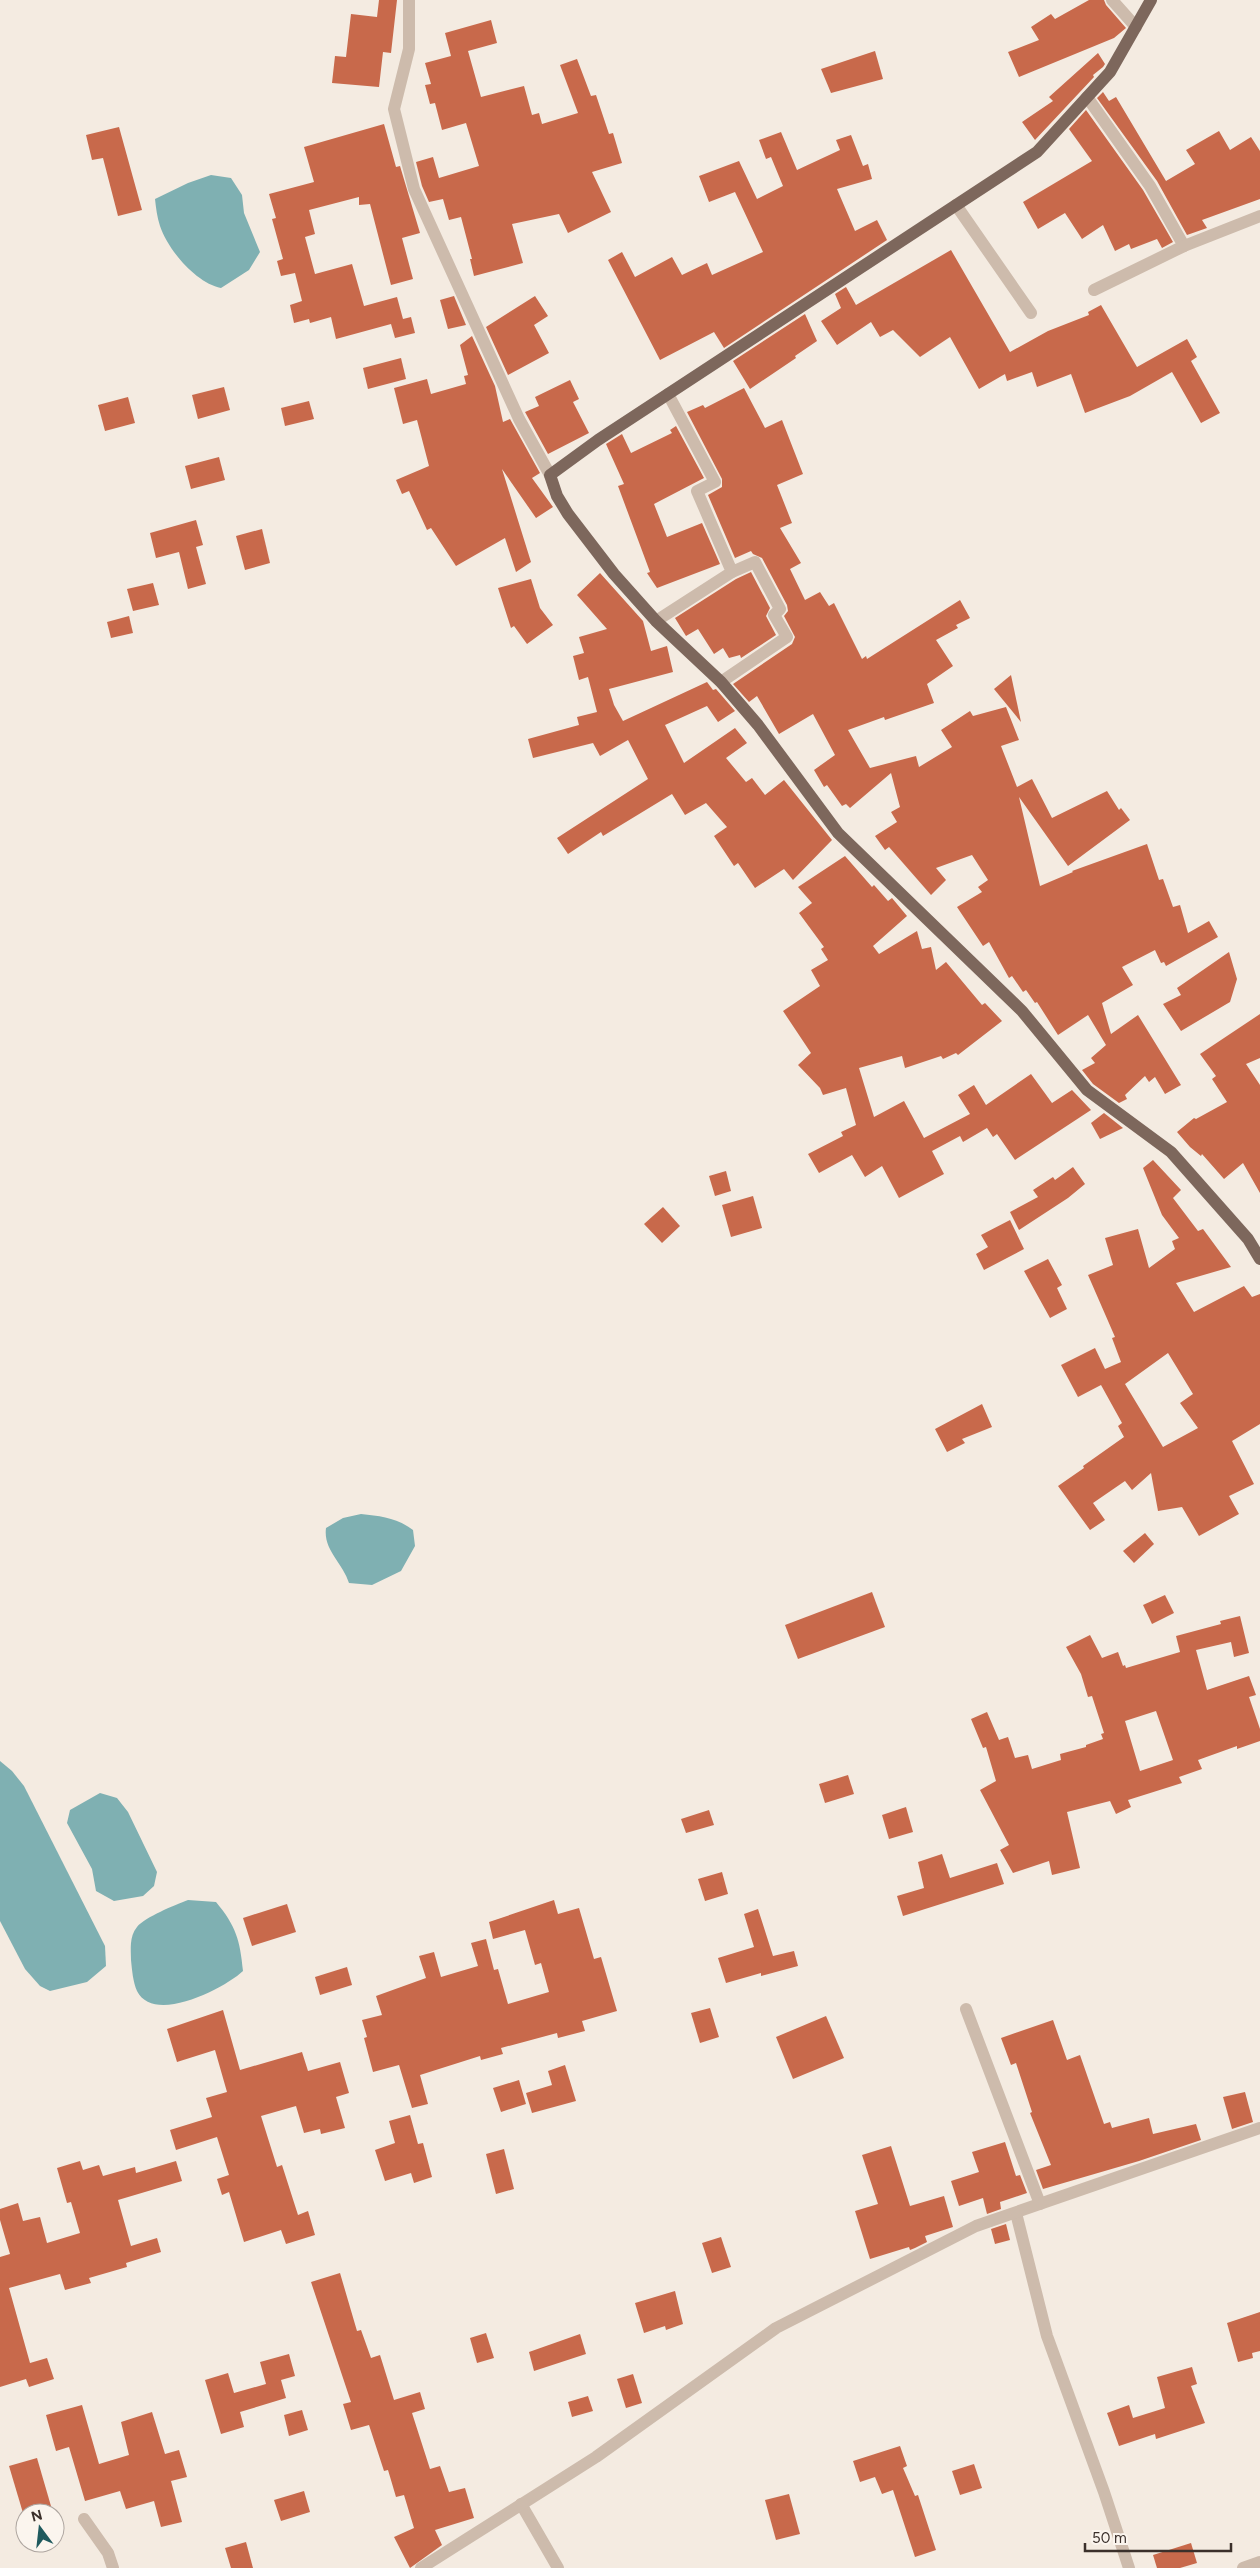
<svg xmlns="http://www.w3.org/2000/svg" width="1260" height="2568" viewBox="0 0 1260 2568" font-family="Figtree,sans-serif">
  <style>
    .water { fill: #7fb0b2 }
    .building { fill: #c8694b; fill-rule: evenodd }
    .lines { fill: none; stroke-linecap: round; stroke-linejoin: round }
    .minor { stroke: #cdbbac; stroke-width: 12 }
    .major { stroke: #7d675c; stroke-width: 12 }
  </style>
  <rect width="100%" height="100%" fill="#f4ebe1"/>
  <!-- water -->
  <g class="water">
    <path d="M 211,175 L 231,178 L 242,195 L 244,213 L 260,252 L 249,270 L 221,288 C 196,283 168,250 160,226 C 157,217 156,208 155,199 L 188,183 Z"/>
    <path d="M 361,1514 C 381,1516 397,1518 413,1530 L 415,1546 L 401,1571 L 372,1585 L 349,1583 C 343,1563 323,1550 326,1528 L 343,1518 Z"/>
    <polygon points="0,1761 12,1771 24,1786 105,1946 106,1966 87,1982 50,1991 40,1986 25,1969 0,1921"/>
    <polygon points="100,1793 117,1798 128,1812 157,1872 154,1886 143,1896 114,1901 96,1891 92,1869 67,1823 70,1810"/>
    <path d="M 188,1900 L 216,1902 C 236,1926 240,1940 243,1971 C 225,1988 154,2025 137,1991 C 133,1982 132,1970 131,1960 C 131,1949 129,1937 137,1927 C 145,1917 175,1905 188,1900 Z"/>
  </g>
  <!-- building -->
  <g class="building">
    <polygon points="379,0 397,0 391,53 383,52 379,87 332,83 335,56 346,57 351,14 377,17"/>
    <polygon points="1089,0 1104,0 1106,5 1126,28 1114,38 1019,77 1008,52 1039,40 1031,27 1051,14 1055,19"/>
    <polygon points="491,20 497,43 468,51 481,97 524,86 532,115 539,113 542,124 578,113 560,65 577,59 591,96 596,95 609,134 613,133 622,163 592,172 611,212 568,233 559,214 512,224 523,263 474,276 470,259 472,259 461,217 449,220 443,199 429,202 422,186 416,162 433,157 439,178 479,166 466,123 442,130 435,103 430,104 425,85 431,84 425,63 451,56 445,33"/>
    <polygon points="875,51 883,79 831,93 821,69"/>
    <polygon points="1098,53 1105,64 1103,67 1093,75 1094,77 1035,140 1022,122 1053,101 1049,97"/>
    <polygon points="1103,92 1109,101 1116,97 1166,181 1195,164 1186,150 1219,131 1230,150 1251,137 1260,151 1260,199 1202,220 1207,228 1187,235 1157,181 1097,98"/>
    <polygon points="1086,110 1143,190 1173,242 1162,248 1157,239 1131,249 1129,244 1115,251 1103,225 1082,239 1065,213 1038,229 1023,202 1092,161 1069,129"/>
    <polygon points="384,124 396,167 400,166 420,233 402,238 413,279 391,285 370,204 359,205 359,197 309,210 315,234 305,237 315,274 352,264 364,306 397,297 403,319 411,317 415,333 395,338 391,324 336,339 331,317 310,323 309,319 294,323 290,305 302,301 295,273 281,276 277,261 283,259 272,219 276,218 269,194 314,182 304,147"/>
    <polygon points="119,127 142,210 118,216 103,158 92,160 86,135"/>
    <polygon points="781,132 797,170 840,150 836,140 851,135 863,166 868,164 872,179 837,189 855,231 877,220 887,240 724,348 714,332 660,360 608,260 622,252 635,277 672,257 682,275 707,263 712,275 763,252 735,192 709,202 699,176 739,161 757,199 783,186 771,157 766,159 759,140"/>
    <polygon points="951,250 1010,352 1048,331 1089,315 1088,312 1101,305 1137,367 1187,339 1197,357 1191,361 1220,413 1201,423 1172,372 1130,396 1085,413 1071,374 1037,387 1032,372 1007,381 1005,374 979,389 950,337 920,357 893,330 880,337 871,322 837,345 821,321 841,308 835,294 846,287 856,305"/>
    <polygon points="454,296 466,325 448,329 440,300"/>
    <polygon points="535,296 548,316 534,325 549,353 508,375 486,327"/>
    <polygon points="805,314 817,341 795,356 796,358 750,389 733,361"/>
    <polygon points="472,336 495,386 503,422 510,419 540,473 532,478 553,507 536,518 502,469 531,562 516,572 505,538 456,566 431,528 427,530 409,491 402,494 396,480 429,466 417,420 403,424 394,388 427,379 431,394 466,384 464,376 468,375 460,345"/>
    <polygon points="401,358 406,379 368,389 363,368"/>
    <polygon points="570,380 579,399 573,402 589,433 548,454 525,412 539,406 535,397"/>
    <polygon points="224,387 230,410 198,419 192,395"/>
    <polygon points="744,388 765,428 782,420 803,474 777,485 792,523 780,528 801,563 790,569 805,600 820,592 829,606 834,603 862,659 866,656 867,659 960,600 970,618 956,625 958,628 936,640 953,666 927,684 934,703 885,720 884,717 848,730 870,768 916,756 919,767 952,747 941,730 970,711 973,716 1006,707 1019,740 1001,746 1017,787 1032,779 1052,818 1107,791 1119,810 1121,808 1130,820 1068,866 1019,797 1040,886 1073,872 1072,871 1147,844 1159,880 1163,879 1173,907 1180,905 1188,933 1209,921 1218,937 1166,966 1164,962 1161,963 1155,950 1122,967 1133,985 1102,1003 1111,1034 1138,1015 1181,1085 1165,1094 1155,1077 1149,1082 1145,1076 1125,1095 1127,1099 1119,1103 1093,1084 1082,1070 1095,1063 1091,1058 1106,1045 1088,1015 1058,1035 1037,1002 1035,1003 1026,990 1023,992 1012,976 1009,978 989,942 983,946 957,907 982,892 978,887 988,880 972,855 936,868 946,880 931,895 889,847 885,850 875,836 897,822 891,812 900,807 891,773 850,808 846,804 842,806 827,785 824,787 814,770 835,755 813,714 779,734 757,696 749,702 733,684 792,644 795,637 784,616 788,611 787,605 762,558 753,554 751,551 735,558 708,495 722,487 722,479 687,412 703,405 705,408"/>
    <polygon points="128,397 135,423 105,431 98,405"/>
    <polygon points="309,401 314,419 285,426 281,408"/>
    <polygon points="676,426 704,478 654,504 667,537 702,523 720,564 657,588 647,573 650,572 618,486 624,484 606,444 622,434 631,453 672,433 670,430"/>
    <polygon points="219,457 225,480 191,489 185,466"/>
    <polygon points="196,520 203,545 196,547 206,584 188,589 179,552 156,558 150,533"/>
    <polygon points="262,529 270,563 245,570 236,536"/>
    <polygon points="751,572 770,608 766,616 776,635 741,658 740,655 729,658 723,648 714,654 698,629 686,636 675,618 736,579"/>
    <polygon points="600,573 643,621 651,651 667,646 673,672 609,689 614,705 623,721 707,682 713,690 716,689 735,711 718,722 707,706 665,725 684,763 735,728 747,743 726,758 746,782 752,778 765,795 784,780 832,840 793,880 784,869 755,888 738,863 734,866 714,836 727,827 706,803 685,815 672,794 603,836 601,832 568,854 557,838 648,779 628,740 600,756 593,743 533,758 528,739 579,725 577,717 597,712 588,677 579,680 573,656 584,653 579,637 607,629 577,595"/>
    <polygon points="531,579 540,608 553,625 527,644 514,626 511,628 498,588"/>
    <polygon points="153,583 159,605 133,611 127,589"/>
    <polygon points="129,616 133,633 111,638 107,622"/>
    <polygon points="1011,675 1021,722 994,689"/>
    <polygon points="845,856 872,887 874,885 888,901 892,898 907,916 873,946 879,954 917,931 922,949 931,947 936,970 946,962 982,1005 985,1003 1002,1021 958,1055 956,1053 943,1059 941,1056 905,1068 902,1056 859,1068 874,1117 904,1101 924,1138 970,1114 958,1095 974,1085 986,1105 1031,1074 1052,1103 1072,1090 1091,1110 1015,1160 997,1134 993,1137 987,1128 963,1142 960,1136 932,1151 944,1174 899,1198 882,1166 865,1177 852,1155 819,1173 808,1154 843,1136 841,1132 856,1125 846,1088 823,1095 820,1088 798,1065 811,1053 783,1011 820,986 811,970 828,960 821,949 824,947 799,913 812,903 798,887"/>
    <polygon points="1229,952 1237,979 1230,1002 1181,1031 1163,1004 1181,995 1177,988"/>
    <polygon points="1260,1014 1260,1058 1246,1064 1260,1085 1260,1193 1243,1163 1224,1179 1202,1154 1201,1156 1190,1147 1177,1132 1194,1118 1196,1119 1227,1102 1212,1079 1216,1076 1200,1054"/>
    <polygon points="1104,1113 1123,1128 1100,1139 1091,1123"/>
    <path d="M 1153,1160 L 1181,1190 L 1173,1198 L 1198,1231 L 1203,1229 L 1231,1267 L 1176,1283 L 1194,1312 L 1244,1286 L 1252,1297 L 1260,1294 L 1260,1424 L 1232,1441 L 1254,1484 L 1229,1496 L 1239,1514 L 1199,1536 L 1182,1507 L 1158,1511 L 1151,1473 L 1132,1490 L 1125,1481 L 1093,1503 L 1105,1520 L 1090,1530 L 1058,1486 L 1084,1468 L 1083,1466 L 1124,1437 L 1118,1426 L 1122,1423 L 1101,1385 L 1078,1397 L 1061,1365 L 1095,1348 L 1105,1369 L 1121,1362 L 1112,1338 L 1115,1337 L 1088,1275 L 1113,1265 L 1105,1238 L 1138,1229 L 1149,1268 L 1175,1249 L 1172,1241 L 1179,1238 L 1162,1215 L 1143,1168 ZM 1168,1353 L 1193,1394 L 1180,1403 L 1198,1428 L 1163,1447 L 1125,1384 Z"/>
    <polygon points="1073,1167 1085,1184 1068,1198 1019,1230 1010,1212 1038,1197 1033,1190 1053,1177 1055,1180"/>
    <polygon points="726,1171 731,1191 715,1196 709,1176"/>
    <polygon points="753,1196 762,1228 731,1237 722,1205"/>
    <polygon points="663,1207 680,1226 662,1243 644,1224"/>
    <polygon points="1010,1220 1024,1249 984,1270 976,1254 988,1247 981,1235"/>
    <polygon points="1048,1259 1062,1285 1057,1288 1067,1309 1050,1318 1024,1271"/>
    <polygon points="982,1404 992,1427 962,1439 965,1443 947,1452 935,1429"/>
    <polygon points="1145,1533 1154,1544 1134,1563 1123,1551"/>
    <polygon points="872,1592 885,1627 798,1659 785,1625"/>
    <polygon points="1165,1595 1174,1613 1152,1624 1143,1605"/>
    <path d="M 1240,1616 L 1249,1653 L 1234,1657 L 1231,1642 L 1196,1650 L 1207,1690 L 1249,1676 L 1256,1695 L 1249,1697 L 1260,1729 L 1260,1741 L 1237,1749 L 1237,1746 L 1198,1760 L 1202,1769 L 1179,1777 L 1182,1783 L 1128,1800 L 1131,1807 L 1116,1814 L 1110,1801 L 1067,1812 L 1080,1868 L 1052,1875 L 1049,1861 L 1013,1873 L 1000,1850 L 1009,1845 L 980,1790 L 996,1781 L 986,1747 L 983,1748 L 971,1719 L 987,1712 L 999,1740 L 1008,1737 L 1015,1758 L 1028,1755 L 1032,1769 L 1061,1760 L 1060,1754 L 1086,1747 L 1086,1745 L 1103,1739 L 1101,1734 L 1104,1733 L 1092,1696 L 1088,1697 L 1081,1674 L 1066,1647 L 1090,1635 L 1102,1658 L 1118,1652 L 1123,1666 L 1125,1665 L 1126,1668 L 1180,1652 L 1176,1636 L 1221,1624 L 1220,1621 ZM 1156,1711 L 1173,1760 L 1140,1771 L 1125,1721 Z"/>
    <polygon points="848,1775 854,1794 825,1803 819,1784"/>
    <polygon points="906,1807 913,1832 889,1839 882,1815"/>
    <polygon points="709,1810 714,1825 686,1833 681,1819"/>
    <polygon points="942,1854 950,1878 997,1863 1004,1884 903,1916 897,1896 924,1888 918,1862"/>
    <polygon points="722,1872 728,1894 705,1901 698,1879"/>
    <polygon points="554,1900 558,1914 579,1908 594,1959 601,1957 617,2011 582,2021 585,2031 558,2038 557,2033 501,2048 503,2054 481,2060 480,2056 420,2075 428,2104 412,2108 399,2065 373,2072 364,2038 367,2037 362,2020 382,2015 376,1996 426,1978 419,1956 434,1952 441,1977 478,1966 471,1943 486,1939 494,1970 498,1969 508,2004 549,1992 541,1963 535,1965 525,1930 493,1939 489,1922"/>
    <polygon points="287,1904 296,1932 252,1946 243,1918"/>
    <polygon points="758,1909 773,1956 794,1951 798,1966 761,1976 761,1973 726,1983 718,1958 754,1947 744,1914"/>
    <polygon points="347,1967 352,1985 320,1995 315,1977"/>
    <polygon points="710,2008 719,2037 700,2043 691,2013"/>
    <polygon points="223,2010 240,2070 302,2052 308,2071 340,2062 349,2093 336,2097 345,2128 321,2134 320,2129 304,2133 296,2106 261,2116 277,2167 282,2165 298,2215 308,2211 315,2235 286,2244 281,2230 244,2242 229,2192 222,2195 217,2179 229,2175 217,2137 176,2150 170,2130 212,2117 206,2098 227,2092 215,2050 177,2062 167,2029"/>
    <polygon points="826,2016 844,2058 793,2079 776,2037"/>
    <polygon points="1053,2020 1067,2060 1080,2055 1104,2124 1110,2122 1112,2128 1149,2118 1153,2134 1196,2124 1201,2140 1139,2161 1043,2189 1036,2170 1051,2165 1030,2113 1032,2112 1016,2063 1011,2065 1001,2038"/>
    <polygon points="565,2065 576,2101 532,2113 526,2093 552,2085 548,2071"/>
    <polygon points="519,2080 526,2104 501,2112 493,2088"/>
    <polygon points="1245,2092 1253,2122 1232,2129 1223,2097"/>
    <polygon points="410,2115 418,2144 423,2143 432,2177 414,2183 411,2173 385,2181 375,2150 395,2143 389,2121"/>
    <polygon points="1005,2142 1015,2173 1016,2176 1020,2175 1027,2193 1000,2202 1001,2209 987,2214 983,2198 959,2206 951,2181 979,2172 972,2152"/>
    <polygon points="891,2146 910,2206 944,2196 953,2227 925,2236 927,2242 915,2248 910,2250 909,2247 870,2259 855,2211 878,2204 862,2155"/>
    <polygon points="504,2149 514,2189 496,2194 486,2154"/>
    <polygon points="80,2161 83,2170 99,2165 103,2176 135,2167 136,2173 176,2161 182,2181 118,2200 131,2246 157,2238 161,2252 126,2263 127,2267 89,2278 91,2283 65,2290 60,2274 9,2288 30,2363 47,2358 54,2379 29,2387 26,2379 0,2387 0,2257 10,2254 0,2220 0,2209 18,2203 23,2221 40,2217 47,2243 80,2233 71,2202 67,2203 57,2168"/>
    <polygon points="1006,2224 1010,2240 995,2244 991,2229"/>
    <polygon points="721,2237 731,2267 712,2273 702,2243"/>
    <polygon points="340,2273 357,2331 361,2330 371,2358 380,2355 394,2400 420,2392 425,2409 412,2413 430,2469 440,2466 449,2492 465,2488 474,2518 435,2530 442,2545 410,2568 394,2537 414,2528 404,2495 396,2497 388,2470 384,2471 369,2425 351,2430 343,2404 351,2402 311,2282"/>
    <polygon points="675,2291 683,2324 666,2330 665,2326 644,2333 635,2303"/>
    <polygon points="1260,2312 1260,2351 1252,2353 1253,2358 1238,2362 1227,2323"/>
    <polygon points="486,2333 494,2358 477,2363 470,2338"/>
    <polygon points="580,2334 586,2354 534,2371 529,2352"/>
    <polygon points="289,2354 295,2376 281,2380 286,2398 240,2412 244,2427 221,2434 205,2380 228,2373 234,2393 266,2384 260,2362"/>
    <polygon points="1192,2367 1197,2384 1191,2386 1205,2423 1156,2439 1155,2434 1119,2446 1107,2413 1129,2405 1133,2418 1165,2408 1157,2377"/>
    <polygon points="633,2374 642,2403 626,2408 617,2379"/>
    <polygon points="588,2396 593,2411 572,2417 568,2402"/>
    <polygon points="82,2405 99,2464 129,2455 121,2422 152,2412 165,2454 179,2450 187,2477 171,2481 182,2522 161,2527 154,2501 126,2509 120,2491 85,2501 69,2447 56,2451 46,2415"/>
    <polygon points="302,2410 308,2430 289,2436 284,2415"/>
    <polygon points="900,2446 907,2466 903,2468 915,2496 918,2495 936,2550 915,2557 893,2490 882,2494 875,2477 860,2482 853,2461"/>
    <polygon points="37,2458 53,2513 23,2513 9,2466"/>
    <polygon points="974,2464 982,2488 960,2495 952,2471"/>
    <polygon points="304,2491 310,2512 281,2521 274,2500"/>
    <polygon points="789,2494 800,2534 776,2540 765,2500"/>
    <polygon points="246,2542 253,2568 231,2568 225,2548"/>
    <polygon points="1191,2543 1197,2563 1180,2568 1157,2568 1153,2555"/>
  </g>
  <g class="lines">
    <!-- minor -->
    <g class="minor">
      <polyline points="409,0 409,49 394,109 414,189 519,419 550,475"/>
      <polyline points="1112,0 1136,27"/>
      <polyline points="1087,97 1150,186 1184,246 1094,290"/>
      <polyline points="956,205 1031,313"/>
      <polyline points="1184,246 1260,216"/>
      <polyline points="656,621 732,572 697,491 715,482 668,394"/>
      <polyline points="721,682 787,637 774,615 780,609 755,562 732,572"/>
      <polyline points="966,2009 1040,2204"/>
      <polyline points="1016,2213 1047,2336 1104,2492 1129,2568"/>
      <polyline points="521,2504 558,2568"/>
      <polyline points="84,2519 108,2553 113,2568"/>
      <polyline points="421,2568 596,2457 776,2328 976,2226 1260,2128"/>
      <polyline points="1243,2568 1260,2562"/>
    </g>
    <!-- major -->
    <polyline class="major" points="1151,0 1110,72 1037,152 598,440 550,475 557,496 568,514 614,574 656,621 721,682 758,725 838,833 1022,1011 1087,1090 1171,1152 1248,1239 1260,1259"/>
  </g>
  <!-- north arrow -->
  <g transform="translate(40 2528) rotate(345)"><circle r="24" fill="#fbf5ee" stroke="#aea6a0"/>
  <path d="M0-4L9 19L0 12L-9 19Z" fill="#1f5a5e"/>
  <text y="-8" font-size="14" font-weight="bold" text-anchor="middle" fill="#3b302b">N</text>
  </g>
  <!-- scale -->
  <path d="M1085 2543v8h146v-8" fill="none" stroke="#3b302b" stroke-width="2.5"/>
  <text x="1092" y="2543" font-size="15" fill="#3b302b" stroke="#fbf5ee" stroke-width="4" paint-order="stroke">50 m</text>
</svg>
